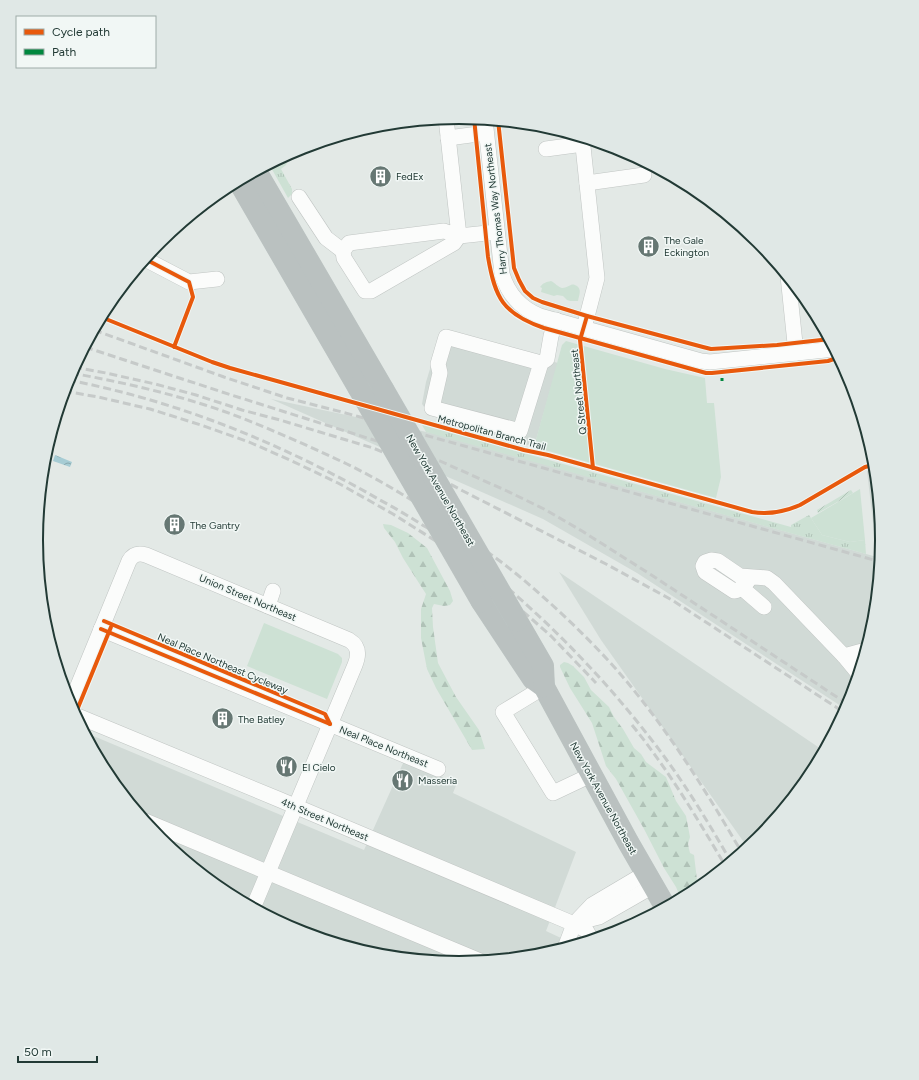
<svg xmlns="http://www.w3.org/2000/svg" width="919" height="1080" viewBox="0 0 919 1080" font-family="Figtree,sans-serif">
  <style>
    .built { fill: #d1dad6 }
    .grass { fill: url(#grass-tufts) }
    .forest { fill: url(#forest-firs) }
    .park { fill: #cde1d4 }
    .garden { fill: url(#garden-furrows) }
    .water { fill: url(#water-waves) }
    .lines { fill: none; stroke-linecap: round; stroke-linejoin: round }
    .minor-casing { stroke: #c0c5c3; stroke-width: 16 }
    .highway-casing { stroke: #bcc4c2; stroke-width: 22 }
    .minor { stroke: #fbfcfb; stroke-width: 15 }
    .highway { stroke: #bac1c0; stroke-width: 21 }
    .rail { stroke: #c6cac9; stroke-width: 3; stroke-dasharray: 8 4; stroke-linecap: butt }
    .highway-bridge-casing { stroke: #bcc4c2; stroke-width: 22; stroke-linecap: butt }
    .highway-bridge { stroke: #bac1c0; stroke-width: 21 }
    .quiet { stroke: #00873e; stroke-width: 3; stroke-dasharray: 6 3; stroke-linecap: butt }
    .cycleway-casing { stroke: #f1f7f5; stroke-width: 6 }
    .cycleway { stroke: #e8590c; stroke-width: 4 }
    .labels { text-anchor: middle; stroke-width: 3; stroke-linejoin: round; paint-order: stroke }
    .poi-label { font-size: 10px; fill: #223a35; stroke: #f1f7f5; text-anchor: start }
    .street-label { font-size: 10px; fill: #223a35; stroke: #f1f7f5 }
    .rim { fill: none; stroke: #223a35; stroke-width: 2 }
  </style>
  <defs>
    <pattern id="grass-tufts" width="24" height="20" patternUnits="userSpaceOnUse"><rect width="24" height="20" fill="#cde1d4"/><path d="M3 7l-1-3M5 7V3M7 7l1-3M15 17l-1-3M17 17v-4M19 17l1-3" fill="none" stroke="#b0c2b7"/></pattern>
    <pattern id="forest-firs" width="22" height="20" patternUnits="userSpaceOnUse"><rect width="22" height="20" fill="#cde1d4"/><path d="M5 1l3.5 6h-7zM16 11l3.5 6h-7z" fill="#b0c2b7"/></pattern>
    <pattern id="garden-furrows" width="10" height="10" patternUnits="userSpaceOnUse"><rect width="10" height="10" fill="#cde1d4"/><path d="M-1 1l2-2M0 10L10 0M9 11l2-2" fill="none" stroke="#b0c2b7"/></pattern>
    <pattern id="water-waves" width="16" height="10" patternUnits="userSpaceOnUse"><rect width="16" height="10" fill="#a6ccd4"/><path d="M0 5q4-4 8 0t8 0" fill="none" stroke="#87a7ad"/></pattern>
  </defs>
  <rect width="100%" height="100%" fill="#e3e9e6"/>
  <!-- built -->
  <g class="built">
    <polygon points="442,330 558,363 534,447 430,415 422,404 426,382"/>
    <polygon points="271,399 436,434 877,557 867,471 870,470 876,472 883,540 875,623 851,702 847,710 637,573 543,519"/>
    <polygon points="559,572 824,751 811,775 759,840 748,848 601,640"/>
    <polygon points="84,732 364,850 404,761 457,783 453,793 576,852 546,931 561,938 556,951 542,955 459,963 377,955 297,931 224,892 160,839 107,775"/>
  </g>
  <!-- grass -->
  <g class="grass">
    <polygon points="276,160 279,166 285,163 287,163 286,165 281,169 292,189 292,194 288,198 269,164"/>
    <polygon points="422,425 791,527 791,525 809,515 822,535 850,542 865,540 866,554 426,432"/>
  </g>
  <!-- forest -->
  <g class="forest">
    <polygon points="383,524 391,525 408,533 427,548 450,591 453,601 450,605 444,606 434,604 432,608 433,627 438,663 456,697 479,730 485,749 472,750 436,688 427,669 421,638 421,609 426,594 417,580 403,558 395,542 384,528"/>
    <polygon points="564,662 568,663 573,666 584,677 591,690 609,707 614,717 623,729 634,748 641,754 646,762 666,777 676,801 686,816 690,837 688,844 689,849 690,853 694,855 697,880 700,888 695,892 681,899 676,887 664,868 644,829 616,779 606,766 592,723 570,688 560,667 560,665"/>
  </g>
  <!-- park -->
  <g class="park">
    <path d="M 551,281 C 555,283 558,287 562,288 C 565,288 568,286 571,285 C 573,284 575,285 577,286 C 582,290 579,295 578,301 L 570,301 L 567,300 L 563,296 L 557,295 L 554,296 L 541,292 L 542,288 L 540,287 C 543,283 546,282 551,281 Z"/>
    <polygon points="566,341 665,369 705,378 707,403 714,403 721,477 716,498 534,447 562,345"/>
    <polygon points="860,489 865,540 850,542 822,535 811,518"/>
    <polygon points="264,623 338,654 342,658 342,662 327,699 247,666"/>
  </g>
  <!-- garden -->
  <polygon class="garden" points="851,490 853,493 818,513 817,510"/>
  <!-- water -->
  <polygon class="water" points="55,455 72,462 70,467 53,461"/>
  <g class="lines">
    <defs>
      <g id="minor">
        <polyline points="446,118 459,236 454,243 371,291 365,291 344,258 343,251 349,243 444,231 459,236 497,232"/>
        <path d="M 485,119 L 502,274 C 508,294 520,308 540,316 L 701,361 L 710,362 L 835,349"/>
        <polyline points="582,137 597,278 584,328"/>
        <polyline points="448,138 486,133"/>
        <polyline points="546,149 583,144"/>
        <polyline points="587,183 644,175"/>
        <polyline points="299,197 326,238 343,251"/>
        <polyline points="145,259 189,282 217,279"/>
        <polyline points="788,276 796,353"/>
        <polyline points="541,363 446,337 438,364 440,373 432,408 520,431 541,363 547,359 551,336 556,320"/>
        <path d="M 751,577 C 746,584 742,590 734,591 L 705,572 L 703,566 L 705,562 L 711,560 L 718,561 L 740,576 L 767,578 L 774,583 L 844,656 L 858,673"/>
        <polyline points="742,588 764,607"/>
        <polyline points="268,606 273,591"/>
        <polyline points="101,629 438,769"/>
        <polyline points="844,656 866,650"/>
        <polyline points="544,687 503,712 553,793 591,775"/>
        <path d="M 70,705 L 129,561 C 133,554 139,553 146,555 L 349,640 C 359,646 359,655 355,665 L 253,908"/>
        <polyline points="75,715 278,799 574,924 586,930 592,940"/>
        <polyline points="145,821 480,961"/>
        <polyline points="575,923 599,917 653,886"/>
        <polyline points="565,948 574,924 592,905 646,873"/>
      </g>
      <g id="highway">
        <polyline points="256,171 383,389"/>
        <polyline points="238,180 358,387"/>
        <polyline points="482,602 533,679 544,687 628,842 666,908"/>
        <polyline points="517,621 543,666 544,687"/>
      </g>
    </defs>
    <!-- minor casing -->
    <use href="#minor" class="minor-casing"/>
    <!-- highway casing -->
    <use href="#highway" class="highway-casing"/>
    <!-- minor -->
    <use href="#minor" class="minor"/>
    <!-- highway -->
    <use href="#highway" class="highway"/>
    <!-- rail -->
    <g class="rail">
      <polyline points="94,330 224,377 287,398 342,412 881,562"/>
      <polyline points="85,347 222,392 440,461 507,491 544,509 582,531 653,576 849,705"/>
      <polyline points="74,367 106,373 155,384 196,395 242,410 280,420 373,448 417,466 463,491 606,564 672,600 845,713"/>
      <path d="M 71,373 C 116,381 161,391 205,405 C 240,416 274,431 308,446 C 321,452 334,458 347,464 C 392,486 435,514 475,543 C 495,557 515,572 533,588 C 562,613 590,640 616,669 C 665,725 705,789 742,853"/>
      <path d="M 68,380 C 178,401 283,444 380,500 C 395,508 410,517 424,526 C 432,530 439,534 446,539 C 521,594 590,661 647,734 C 679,774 706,818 731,862"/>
      <polyline points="64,391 98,397 150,409 201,425 249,442 292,461 338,483 393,514 442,545 486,579 551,636 596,683"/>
      <path d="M 632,725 C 668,769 697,818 726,867"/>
    </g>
    <defs>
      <g id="highway-bridge">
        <polyline points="358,387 482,602"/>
        <polyline points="383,389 517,621"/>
      </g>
    </defs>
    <!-- highway-bridge casing -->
    <use href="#highway-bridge" class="highway-bridge-casing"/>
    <!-- highway-bridge -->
    <use href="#highway-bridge" class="highway-bridge"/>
    <!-- quiet -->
    <polyline class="quiet" points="722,378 722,381"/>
    <defs>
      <g id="cycleway">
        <path d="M 474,118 L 488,257 C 495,298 503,314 544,328 L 706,373 L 712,373 L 828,361 L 840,357"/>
        <polyline points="498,120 514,268 519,280 525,291 533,298 542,302 587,316 703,347 711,349 777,345 830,339"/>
        <polyline points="145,259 189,282 193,297 174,347"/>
        <polyline points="587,316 580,340 593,468"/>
        <path d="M 101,317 L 212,362 L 230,368 L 524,450 L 548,455 L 752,512 C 769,515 784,512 800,505 L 865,467 L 869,466 L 876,467"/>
        <polyline points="104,621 325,714 330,724"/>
        <polyline points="101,629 330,724"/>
        <polyline points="75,715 111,627"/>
      </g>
    </defs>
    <!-- cycleway casing -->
    <use href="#cycleway" class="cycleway-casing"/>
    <!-- cycleway -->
    <use href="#cycleway" class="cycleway"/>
  </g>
  <!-- icons -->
  <defs>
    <symbol id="building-disc" viewBox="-11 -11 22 22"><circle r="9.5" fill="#667773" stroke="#f1f7f5"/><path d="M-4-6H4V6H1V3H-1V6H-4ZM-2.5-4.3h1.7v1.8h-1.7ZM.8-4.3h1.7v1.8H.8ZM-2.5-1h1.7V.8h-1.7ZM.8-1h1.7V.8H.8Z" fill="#fff"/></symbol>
    <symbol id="restaurant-disc" viewBox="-11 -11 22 22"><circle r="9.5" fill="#667773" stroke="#f1f7f5"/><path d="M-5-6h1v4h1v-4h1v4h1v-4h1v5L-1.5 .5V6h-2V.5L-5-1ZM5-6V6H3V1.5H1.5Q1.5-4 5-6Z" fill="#fff"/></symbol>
  </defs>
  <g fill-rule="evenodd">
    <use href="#building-disc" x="368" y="164" width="25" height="25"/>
    <use href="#building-disc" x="636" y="234" width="25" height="25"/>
    <use href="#building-disc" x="162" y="512" width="25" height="25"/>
    <use href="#building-disc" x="210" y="706" width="25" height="25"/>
    <use href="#restaurant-disc" x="274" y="754" width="25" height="25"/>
    <use href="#restaurant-disc" x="390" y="768" width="25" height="25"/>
  </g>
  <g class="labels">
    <!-- poi labels -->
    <g class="poi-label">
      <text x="396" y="180">FedEx</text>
      <text x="664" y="244">The Gale<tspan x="664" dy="12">Eckington</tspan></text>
      <text x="190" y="529">The Gantry</text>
      <text x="238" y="723">The Batley</text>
      <text x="302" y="771">El Cielo</text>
      <text x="418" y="784">Masseria</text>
    </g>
    <!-- street labels -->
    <g class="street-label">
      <text transform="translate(495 209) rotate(-97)" y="4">Harry Thomas Way Northeast</text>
      <text transform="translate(578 392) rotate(-96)" y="4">Q Street Northeast</text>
      <text transform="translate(492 432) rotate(15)" y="4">Metropolitan Branch Trail</text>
      <text transform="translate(441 490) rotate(60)" y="4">New York Avenue Northeast</text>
      <text transform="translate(248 597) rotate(23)" y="4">Union Street Northeast</text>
      <text transform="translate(223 663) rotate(23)" y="4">Neal Place Northeast Cycleway</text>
      <text transform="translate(384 746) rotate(22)" y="4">Neal Place Northeast</text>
      <text transform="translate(604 798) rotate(61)" y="4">New York Avenue Northeast</text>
      <text transform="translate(325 819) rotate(23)" y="4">4th Street Northeast</text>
    </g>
  </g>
  <!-- crop -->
  <path d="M0 0H919V1080H0ZM43 540a416 416 0 1 1 832 0a416 416 0 1 1-832 0Z" fill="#e0e8e6" fill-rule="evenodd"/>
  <path class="rim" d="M43 540a416 416 0 1 1 832 0a416 416 0 1 1-832 0Z"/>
  <!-- legend -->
  <rect x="16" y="16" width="140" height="52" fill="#f1f7f5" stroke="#9eaba8"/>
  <rect x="24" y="29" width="20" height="6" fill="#e8590c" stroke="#9eaba8"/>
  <text x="52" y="36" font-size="12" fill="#223a35">Cycle path</text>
  <rect x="24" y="49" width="20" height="6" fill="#00873e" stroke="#9eaba8"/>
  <text x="52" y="56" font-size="12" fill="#223a35">Path</text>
  <!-- scale -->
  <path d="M18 1056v6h79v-6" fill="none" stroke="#223a35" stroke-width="2"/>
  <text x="24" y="1056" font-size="12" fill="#223a35" stroke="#f1f7f5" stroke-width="3" paint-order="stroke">50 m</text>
</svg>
